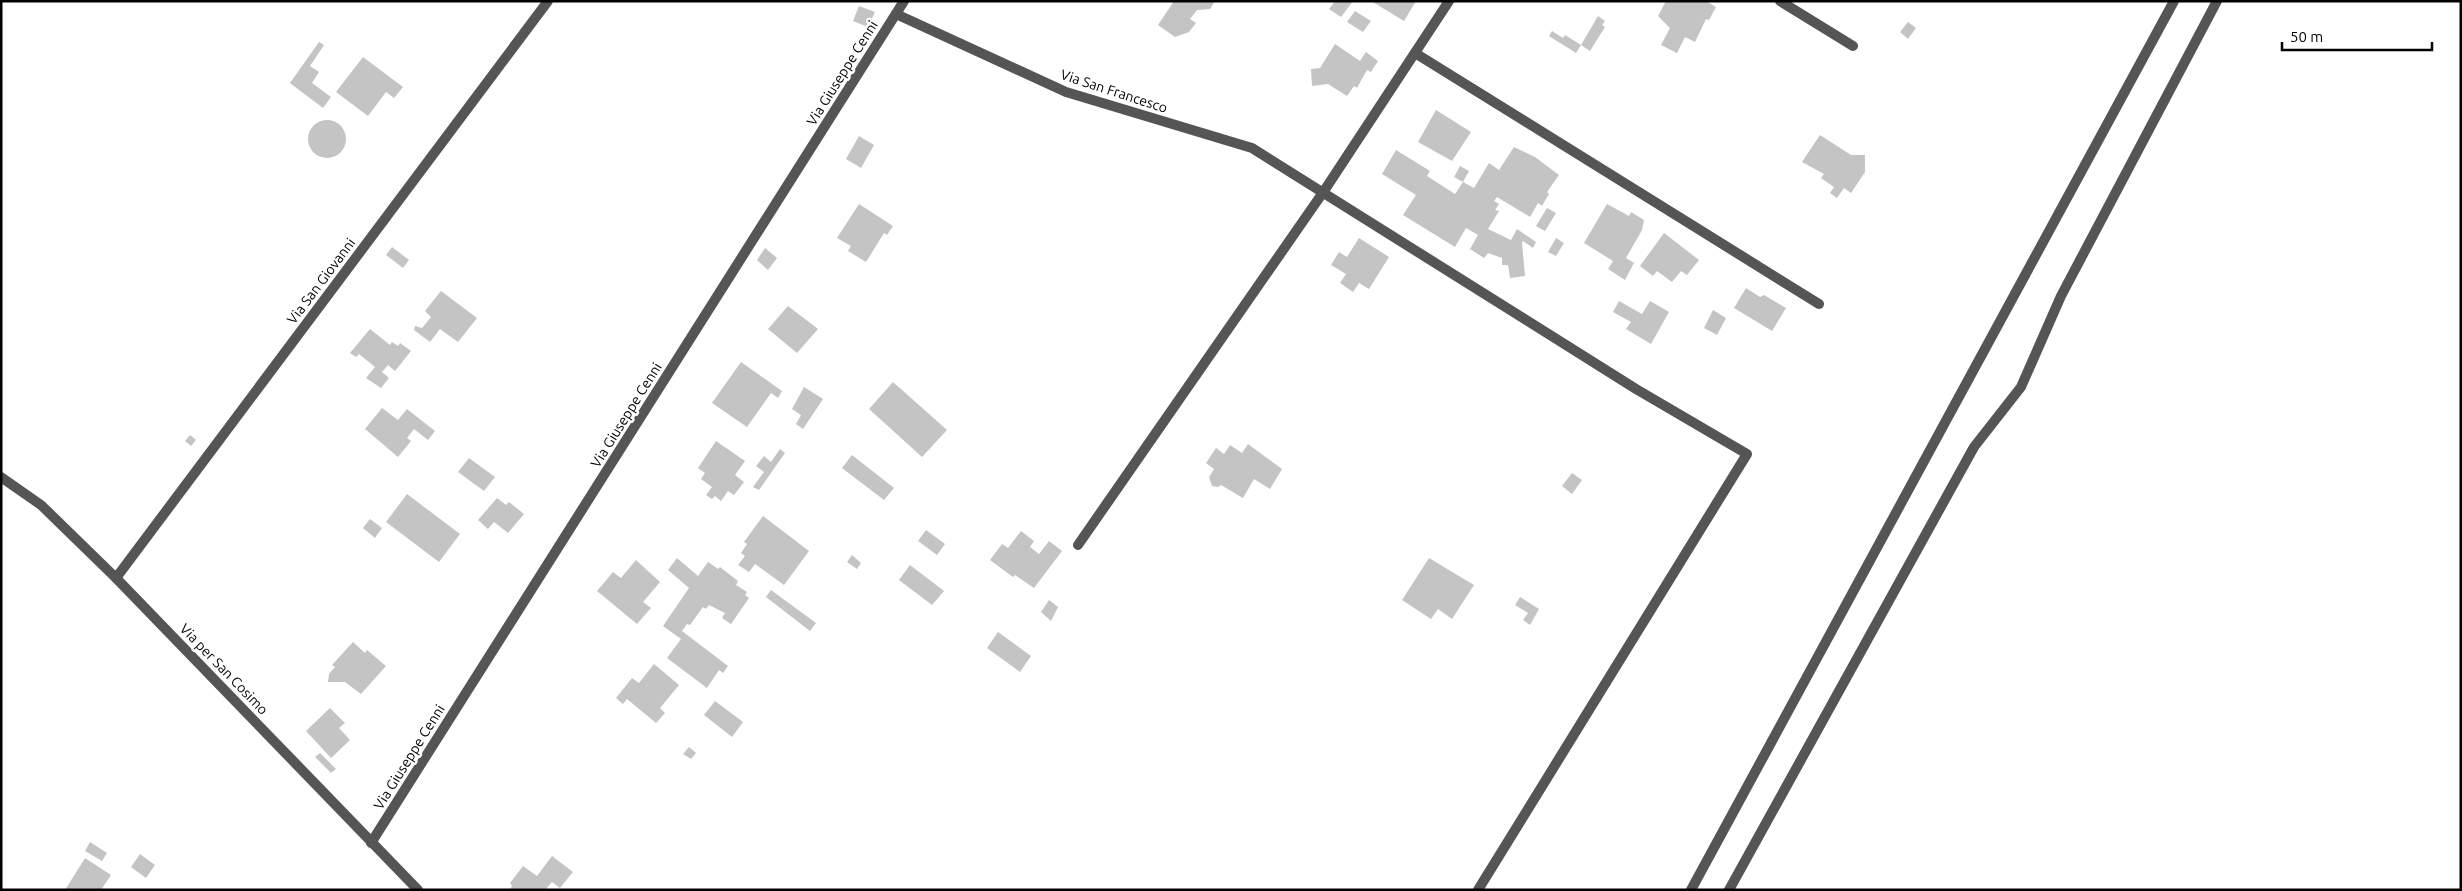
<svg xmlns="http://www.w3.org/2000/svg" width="2462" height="891" viewBox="0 0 2462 891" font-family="Ubuntu,sans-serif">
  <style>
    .building { fill: #c4c4c4 }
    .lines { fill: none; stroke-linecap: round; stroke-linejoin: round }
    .minor { stroke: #555; stroke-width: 10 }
    .tertiary { stroke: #555; stroke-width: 10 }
    .labels { text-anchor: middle; stroke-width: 5; stroke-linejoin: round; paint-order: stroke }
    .street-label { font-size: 14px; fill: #000; stroke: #fff }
  </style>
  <rect width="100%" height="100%" fill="#fff"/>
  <!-- building -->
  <g class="building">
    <polygon points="1174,1 1215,1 1210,9 1197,10 1190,19 1196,23 1189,32 1175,37 1158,25"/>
    <polygon points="1335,1 1353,1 1341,17 1329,9"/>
    <polygon points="1371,1 1416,1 1404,21"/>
    <polygon points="1666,1 1706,1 1716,7 1709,20 1706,19 1695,42 1685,37 1677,53 1661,45 1670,28 1658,16"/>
    <polygon points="859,6 875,12 868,27 853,21"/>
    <polygon points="1355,11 1371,21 1363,32 1347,22"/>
    <polygon points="1598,16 1605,21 1602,25 1605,27 1590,51 1581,45"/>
    <polygon points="1908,22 1916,28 1908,39 1900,32"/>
    <polygon points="1552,31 1563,38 1565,35 1581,45 1576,53 1549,36"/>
    <polygon points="319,42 324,45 310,66 319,72 312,83 331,97 323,108 290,83"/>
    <polygon points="1335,44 1360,61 1366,52 1378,61 1371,72 1367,70 1357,88 1354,86 1347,96 1328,84 1312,86 1311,69 1320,68"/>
    <polygon points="363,57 403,87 394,98 386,92 368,116 336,92"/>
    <polygon points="1436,110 1471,132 1452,161 1418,142"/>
    <circle cx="327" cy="139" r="19"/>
    <polygon points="1820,135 1851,155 1865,155 1865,172 1851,193 1844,188 1837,198 1830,193 1834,187 1821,178 1824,174 1802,162"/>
    <polygon points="859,136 874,145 861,168 846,159"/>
    <polygon points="1514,147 1535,157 1559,175 1547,192 1549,194 1542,206 1538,203 1530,217 1497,197 1494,201 1499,204 1495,210 1499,211 1488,229 1511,240 1517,229 1536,242 1533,248 1523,241 1522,243 1525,276 1510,278 1508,265 1502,265 1502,258 1488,253 1484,258 1470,249 1478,235 1466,228 1455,247 1403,215 1416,195 1382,174 1396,150 1430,171 1427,176 1455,194 1463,182 1474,188 1489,163 1499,170"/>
    <polygon points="1460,166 1469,171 1463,182 1454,177"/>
    <polygon points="859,204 893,226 887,235 884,233 866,262 848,251 851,246 837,238"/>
    <polygon points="1607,204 1629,216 1631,212 1644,220 1642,230 1626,258 1634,263 1625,280 1608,269 1613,261 1584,243"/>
    <polygon points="1547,208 1556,213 1545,231 1536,226"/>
    <polygon points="1664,233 1699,260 1687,275 1681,271 1672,282 1657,271 1653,276 1640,266"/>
    <polygon points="1359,238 1389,257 1369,289 1359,283 1353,292 1340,283 1346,274 1331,265 1339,252 1347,257"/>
    <polygon points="1556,238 1564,243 1556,256 1548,252"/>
    <polygon points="392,247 409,260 403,268 386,255"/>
    <polygon points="765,248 777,258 768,270 757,260"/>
    <polygon points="1746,288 1760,297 1764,295 1786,308 1772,331 1734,308"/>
    <polygon points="441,291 477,318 458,342 440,329 430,342 414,330 415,326 422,328 431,317 425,311"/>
    <polygon points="1619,301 1642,314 1650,301 1669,312 1651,344 1626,329 1631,322 1613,312"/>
    <polygon points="788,306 818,329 797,353 768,329"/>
    <polygon points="1713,310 1726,318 1717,335 1704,328"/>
    <polygon points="370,329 390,345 392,342 398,346 400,343 411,351 395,371 388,365 382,372 389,378 381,388 366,378 375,367 359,354 356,357 350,353"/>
    <polygon points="741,362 782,391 778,398 771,393 747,427 712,403"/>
    <polygon points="893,382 947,430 922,457 869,409"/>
    <polygon points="804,387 823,399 803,429 796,424 801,415 792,409"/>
    <polygon points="382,408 398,420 407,409 435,431 428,440 414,429 407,438 411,441 398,457 365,429"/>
    <polygon points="190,435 196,440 191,446 185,441"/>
    <polygon points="716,441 745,461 735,475 744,482 734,495 728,491 721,501 715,496 712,499 706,495 712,487 701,479 705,473 698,468"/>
    <polygon points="1248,444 1282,469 1270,489 1254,479 1243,498 1221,485 1218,487 1212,486 1209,477 1214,469 1206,463 1216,448 1224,454 1230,445 1242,453"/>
    <polygon points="780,449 785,453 759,490 753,487 764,472 756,466 764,456 771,462"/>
    <polygon points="852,455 894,488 884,500 842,468"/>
    <polygon points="469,458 495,477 484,491 458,472"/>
    <polygon points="1572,473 1582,480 1572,494 1562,486"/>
    <polygon points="407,494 460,534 439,562 386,522"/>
    <polygon points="497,498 506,505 509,502 524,514 508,533 494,522 488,529 478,520"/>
    <polygon points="763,516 809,551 784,585 755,564 749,572 738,565 745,556 741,553 747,544 744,542"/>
    <polygon points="370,519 382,528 375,538 363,528"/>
    <polygon points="926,530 945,544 937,555 918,541"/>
    <polygon points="1021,531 1034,541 1030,547 1039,554 1049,541 1062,551 1034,588 1015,575 1013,577 990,560 1002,544 1008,548"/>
    <polygon points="852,555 861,563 857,569 847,562"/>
    <polygon points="677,558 698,576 708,562 718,569 720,567 738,581 736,585 747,592 745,595 749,598 731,624 722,618 725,613 709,605 706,609 703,607 690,625 687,624 682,631 728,666 723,673 719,670 707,688 667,658 681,639 663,626 689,588 668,570"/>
    <polygon points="1429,558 1474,585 1452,619 1438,609 1431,619 1402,600"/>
    <polygon points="636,560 660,582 643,602 651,608 637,624 597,591 613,572 621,578"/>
    <polygon points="910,565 944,591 932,605 899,580"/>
    <polygon points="771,590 816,623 810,631 766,597"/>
    <polygon points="1520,597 1539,609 1530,625 1523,620 1528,613 1515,605"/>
    <polygon points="1049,600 1058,607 1051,621 1041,612"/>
    <polygon points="998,632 1031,656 1020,672 987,648"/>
    <polygon points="353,642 365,653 367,650 386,666 361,694 345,682 328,682 329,674 335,667 332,665"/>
    <polygon points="654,664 679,685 660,708 665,713 656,723 627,699 623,704 616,698 632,678 639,683"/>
    <polygon points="715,701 743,722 732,737 704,715"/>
    <polygon points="330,708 345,723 339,728 350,740 331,758 306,731"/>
    <polygon points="689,747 696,753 691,759 683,754"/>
    <polygon points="320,753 336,769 331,773 315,757"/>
    <polygon points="90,842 107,853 102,861 85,851"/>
    <polygon points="140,854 155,865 146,878 131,867"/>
    <polygon points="552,856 573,872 560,888 552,882 545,890 510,890 512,886 510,883 523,866 537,876"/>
    <polygon points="85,858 111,875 101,890 65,890"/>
  </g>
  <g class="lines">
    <!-- minor -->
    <g class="minor">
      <polyline points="1780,1 1853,46"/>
      <polyline points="896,14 1066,92 1252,148 1636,389 1747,454 1478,890"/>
      <polyline points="1415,53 1819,304"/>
      <polyline points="1078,545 1324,191 1449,1"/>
      <polyline points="116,578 548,1"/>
      <polyline points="371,843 904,1"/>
      <polyline points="1691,890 2174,1"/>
      <polyline points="1729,890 1974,447 2021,387 2061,296 2217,1"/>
    </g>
    <!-- tertiary -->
    <polyline class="tertiary" points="1,477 41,505 116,578 418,890"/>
  </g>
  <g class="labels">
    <!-- street labels -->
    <g class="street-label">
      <text transform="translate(842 73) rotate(-58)" y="5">Via Giuseppe Cenni</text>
      <text transform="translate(1114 91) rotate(18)" y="5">Via San Francesco</text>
      <text transform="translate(321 281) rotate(-53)" y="5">Via San Giovanni</text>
      <text transform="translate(626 415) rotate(-58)" y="5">Via Giuseppe Cenni</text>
      <text transform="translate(224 669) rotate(46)" y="5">Via per San Cosimo</text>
      <text transform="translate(409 757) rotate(-58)" y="5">Via Giuseppe Cenni</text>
    </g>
  </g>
  <!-- border -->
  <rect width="2462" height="891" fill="none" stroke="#000000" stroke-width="5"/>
  <!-- scale -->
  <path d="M2282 42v8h150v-8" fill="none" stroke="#000000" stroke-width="2.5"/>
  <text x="2290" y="42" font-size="15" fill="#000000" stroke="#ffffff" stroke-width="4" paint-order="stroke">50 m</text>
</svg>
